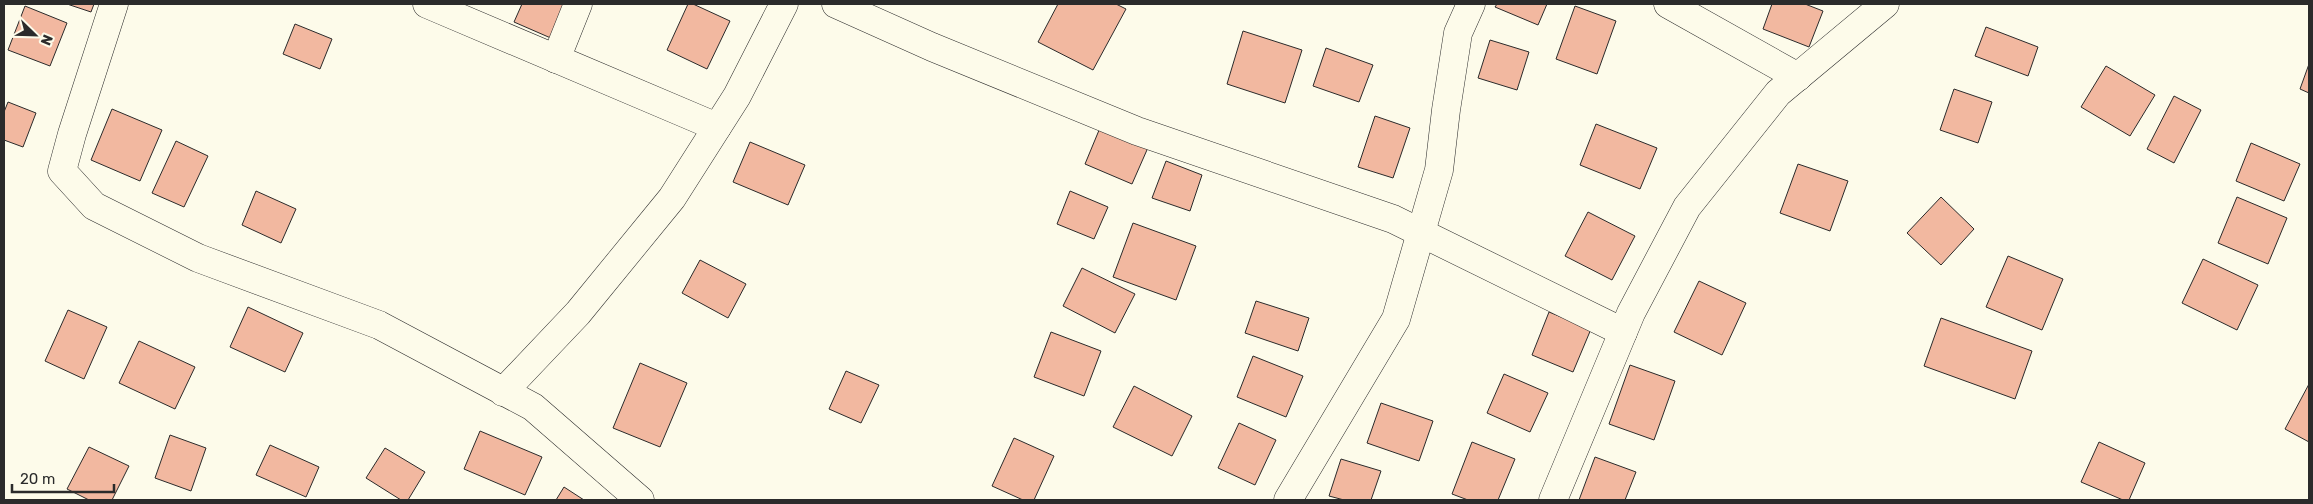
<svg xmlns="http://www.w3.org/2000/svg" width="2313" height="504" viewBox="0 0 2313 504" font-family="Rubik,sans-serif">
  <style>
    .building { fill: #f2b8a0; stroke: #2b2b2b }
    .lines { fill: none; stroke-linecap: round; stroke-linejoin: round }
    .minor-casing { stroke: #2b2b2b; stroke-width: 29 }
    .minor { stroke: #fdfbea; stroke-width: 28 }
  </style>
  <rect width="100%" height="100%" fill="#fdfbea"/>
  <!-- building -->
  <g class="building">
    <polygon points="67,4 94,4 91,12"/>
    <polygon points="522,4 561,4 567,6 553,39 514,22"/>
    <polygon points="688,4 693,4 730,21 707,69 667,50"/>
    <polygon points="1058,4 1116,4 1126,9 1093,70 1038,42"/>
    <polygon points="1497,4 1547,4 1538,25 1495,7"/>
    <polygon points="1772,4 1805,4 1823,11 1809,47 1763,29"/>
    <polygon points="25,6 67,23 50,66 8,50"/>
    <polygon points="1575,6 1616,21 1597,74 1556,59"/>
    <polygon points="295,24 332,39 320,69 283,54"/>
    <polygon points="1986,27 2038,47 2028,76 1975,56"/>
    <polygon points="1243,31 1302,50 1285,103 1227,84"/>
    <polygon points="1490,40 1529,52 1517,90 1478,78"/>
    <polygon points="1326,48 1373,65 1359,102 1313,86"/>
    <polygon points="2309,64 2309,93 2300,89"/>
    <polygon points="2106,66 2155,95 2130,136 2081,107"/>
    <polygon points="1954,89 1992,102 1978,143 1940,130"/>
    <polygon points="2174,96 2201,110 2174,163 2147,149"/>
    <polygon points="8,102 36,113 23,147 4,140 4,112"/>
    <polygon points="112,109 162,130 140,181 91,160"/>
    <polygon points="1375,116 1410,128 1393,178 1358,167"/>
    <polygon points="1102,123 1150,143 1132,184 1085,164"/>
    <polygon points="1596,124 1657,148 1640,189 1580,165"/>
    <polygon points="176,141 208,156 184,207 152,193"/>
    <polygon points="750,142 805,165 788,205 733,182"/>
    <polygon points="2251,143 2300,164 2284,201 2236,181"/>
    <polygon points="1166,161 1202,175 1190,211 1152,198"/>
    <polygon points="1798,164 1848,181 1830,231 1780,213"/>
    <polygon points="256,191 296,209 281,243 242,225"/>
    <polygon points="1070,191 1108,207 1094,239 1057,224"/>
    <polygon points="1941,197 1974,229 1941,265 1907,233"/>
    <polygon points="2237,197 2287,218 2268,264 2218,243"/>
    <polygon points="1588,212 1635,236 1612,280 1565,256"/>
    <polygon points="1133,223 1196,246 1176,300 1113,277"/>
    <polygon points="2008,256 2063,279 2042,330 1986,307"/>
    <polygon points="2203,259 2258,285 2237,330 2182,303"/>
    <polygon points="700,260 746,284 728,318 682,293"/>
    <polygon points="1082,268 1135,294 1115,333 1063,306"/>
    <polygon points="1699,281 1746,303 1722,355 1674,332"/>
    <polygon points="1256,301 1309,318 1298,351 1245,333"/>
    <polygon points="248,307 303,333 285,372 230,347"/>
    <polygon points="68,310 107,327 84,379 45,361"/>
    <polygon points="1549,312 1591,329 1573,372 1532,355"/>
    <polygon points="1941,318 2032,351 2015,399 1924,366"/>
    <polygon points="1051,332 1101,351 1084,396 1034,377"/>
    <polygon points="139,341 195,367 175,409 119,383"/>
    <polygon points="1253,356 1303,376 1286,417 1237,397"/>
    <polygon points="640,363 687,383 660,447 613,428"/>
    <polygon points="1630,365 1675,381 1654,440 1609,424"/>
    <polygon points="846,371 879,385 861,423 829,409"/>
    <polygon points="1504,374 1548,393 1530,432 1487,413"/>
    <polygon points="2309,384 2309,442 2285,429"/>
    <polygon points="1134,386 1192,416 1172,456 1113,427"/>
    <polygon points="1381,403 1433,421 1419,461 1367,443"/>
    <polygon points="1239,423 1276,440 1255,485 1218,468"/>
    <polygon points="480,431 542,457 525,495 464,469"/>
    <polygon points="170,435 206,448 191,491 155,478"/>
    <polygon points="1014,438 1054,456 1034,500 1023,500 992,486"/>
    <polygon points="1472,442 1515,459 1498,500 1468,500 1452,494"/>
    <polygon points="2099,442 2145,463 2129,500 2123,500 2081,482"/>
    <polygon points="270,445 319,467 306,497 256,475"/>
    <polygon points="89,447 129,466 112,500 89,500 67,489"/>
    <polygon points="385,448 425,472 408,500 401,500 366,478"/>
    <polygon points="1595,457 1636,472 1625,500 1579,500"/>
    <polygon points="1341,459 1381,471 1371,500 1344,500 1329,496"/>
    <polygon points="564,487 584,500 556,500"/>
  </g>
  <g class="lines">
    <defs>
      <g id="minor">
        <polyline points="114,4 72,134 62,171 94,206 198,258 379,325 533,407 640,500"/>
        <polyline points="427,4 717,127"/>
        <polyline points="836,4 932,47 1137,131 1393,219 1623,332"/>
        <polyline points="1668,4 1798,77"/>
        <polyline points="556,59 578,4"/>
        <polyline points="503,392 578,313 672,198 737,96 784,4"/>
        <polyline points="1288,500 1396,319 1439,170 1446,110 1458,33 1471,4"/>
        <polyline points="1553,500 1631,313 1687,207 1778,93 1885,4"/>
      </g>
    </defs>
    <!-- minor casing -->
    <use href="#minor" class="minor-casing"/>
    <!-- minor -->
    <use href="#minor" class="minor"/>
  </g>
  <!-- border -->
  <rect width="2313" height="504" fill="none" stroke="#2b2b2b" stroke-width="10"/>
  <!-- north arrow -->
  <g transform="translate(35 35) rotate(113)" stroke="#fdfbea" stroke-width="4" paint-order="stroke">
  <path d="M0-4L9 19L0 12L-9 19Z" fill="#2b2b2b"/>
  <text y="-8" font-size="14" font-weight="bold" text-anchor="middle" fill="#2b2b2b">N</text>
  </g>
  <!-- scale -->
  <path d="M12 484v8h102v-8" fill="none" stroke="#2b2b2b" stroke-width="2.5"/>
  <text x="20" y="484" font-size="15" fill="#2b2b2b" stroke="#fdfbea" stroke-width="4" paint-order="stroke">20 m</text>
</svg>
